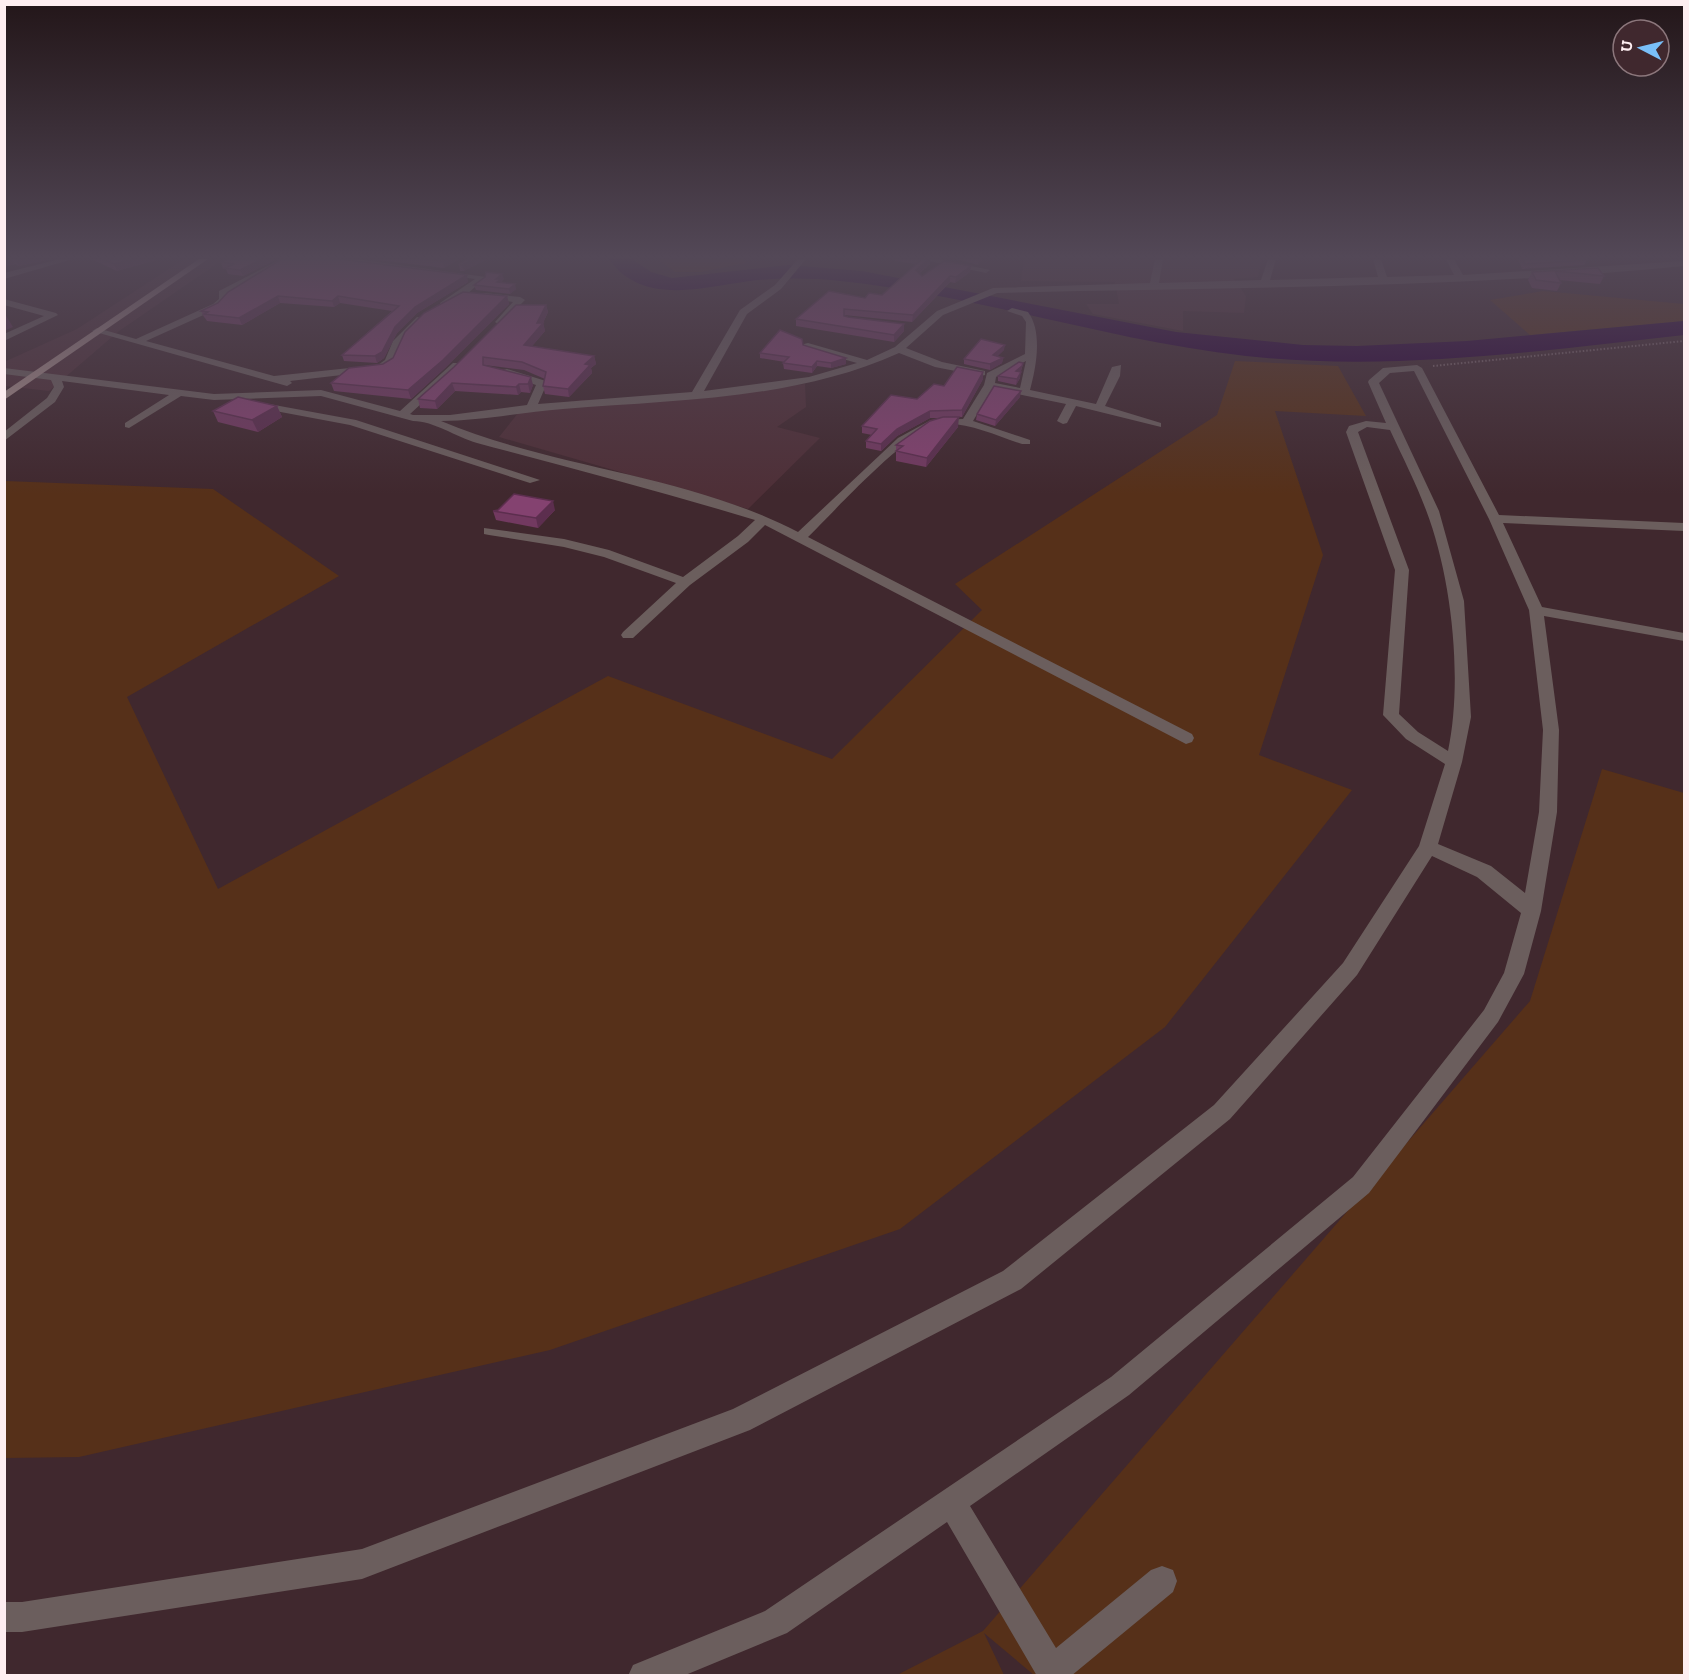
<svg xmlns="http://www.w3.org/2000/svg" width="1689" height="1680" viewBox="0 0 1689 1680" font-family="'Zilla Slab',serif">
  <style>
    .built { fill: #4e2f37 }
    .green { fill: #563019 }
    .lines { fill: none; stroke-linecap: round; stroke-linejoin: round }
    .river { fill: #290037; fill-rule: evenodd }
    .path { stroke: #7a6469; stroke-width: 2; stroke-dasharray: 1.5 2; stroke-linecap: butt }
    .minor { fill: #6b5e5d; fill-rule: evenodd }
    .major { fill: #a48b88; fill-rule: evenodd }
    .wall { fill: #723960 }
    .shaded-wall { fill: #5c2e4e }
    .building { fill: #844270; stroke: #5c2e4e; stroke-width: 1.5 }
  </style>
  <rect width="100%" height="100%" fill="#40282e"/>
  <!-- built -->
  <g class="built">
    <polygon points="184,259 224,259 119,331 49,391 5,386 4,362 77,329"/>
    <polygon points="1024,259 1262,259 1258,277 1234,279 1246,296 1244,313 1183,311 1183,331 1093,314 1086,304 1119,304 1115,282 1021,281"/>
    <polygon points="805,384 806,407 777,427 820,438 748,509 499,437 522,408 582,400 676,398"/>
  </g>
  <!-- green -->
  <g class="green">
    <polygon points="658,259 744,259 745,263 701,272 675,272"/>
    <polygon points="1543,291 1684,304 1684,321 1530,335 1490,300"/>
    <polygon points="1235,361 1338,366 1366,416 1275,411 1323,555 1259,755 1352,790 1165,1027 900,1229 550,1350 79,1457 5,1458 5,481 213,489 339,576 127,697 218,889 608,676 832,759 982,610 955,584 1217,415"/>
    <polygon points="1602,769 1684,793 1684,1675 1034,1675 984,1633 1004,1675 895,1676 983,1631 1530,1001"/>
  </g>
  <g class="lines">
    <!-- river -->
    <path class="river" d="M 609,259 L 632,259 L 651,272 L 672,278 L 788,265 L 862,271 L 1176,332 L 1303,345 L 1357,346 L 1467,341 L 1684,321 L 1684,335 C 1540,351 1391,372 1246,356 C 1109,341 977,295 840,281 C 813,278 785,278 758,280 C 709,285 644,309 609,259 Z"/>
    <!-- path -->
    <polyline class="path" points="1433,366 1684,341"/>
    <!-- minor -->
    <g class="minor">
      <polygon points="60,259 73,259 4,279 4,273"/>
      <polygon points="281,259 291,259 227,294 229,300 219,308 146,341 274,376 378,365 385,360 393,341 417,317 425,319 402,344 394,364 385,370 290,381 292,383 287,386 92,331 97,328 136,339 213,304 219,299 219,291"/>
      <polygon points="332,259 355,259 486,277 465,296 443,308 440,307 440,303 475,279"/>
      <path d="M 798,259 L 806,259 L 781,289 L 747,314 L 704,391 L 809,377 L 857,363 L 804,348 L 804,344 L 808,343 L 867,360 L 895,347 L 937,311 L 993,288 L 1150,283 L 1155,259 L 1163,259 L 1159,283 L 1261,280 L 1268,259 L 1276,259 L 1270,280 L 1378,277 L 1373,259 L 1381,259 L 1387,277 L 1454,275 L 1446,259 L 1454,259 L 1463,275 L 1684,261 L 1684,266 C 1457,289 1226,287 997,293 L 943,315 L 906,348 L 942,362 L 985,371 L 985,375 L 981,376 L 935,367 L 899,353 C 795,400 676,400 563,409 C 523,412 481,421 441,421 C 555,469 687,474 798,532 L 898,438 L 931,420 L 963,419 L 984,385 L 987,373 L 1025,354 L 1026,322 L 1022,316 L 1007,311 L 1012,308 L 1028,312 C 1043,332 1036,368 1030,390 L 1096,404 L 1112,367 L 1121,365 L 1120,376 L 1105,406 L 1161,423 L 1161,427 L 1076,406 L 1067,423 L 1063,424 L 1057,421 L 1066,404 L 992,389 L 973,421 L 1030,440 L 1030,444 L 1022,444 C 996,436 969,422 942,424 C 910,427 834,512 808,537 L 1192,734 L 1194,738 L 1192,742 L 1186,744 L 765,525 L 748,542 L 690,585 L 633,638 L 623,638 L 621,635 L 623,632 L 676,583 L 604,557 L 564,547 L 489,535 L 484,534 L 484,528 L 564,539 L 609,550 L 683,577 L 738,536 L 755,520 C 663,492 570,468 477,443 C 456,437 434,421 413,421 L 321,396 L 214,400 L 181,396 L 129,428 L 125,427 L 125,423 L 169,395 L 62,381 L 64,387 L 55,402 L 4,441 L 4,432 L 47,398 L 54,387 L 51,380 L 4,374 L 4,368 L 214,394 L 321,390 L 400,411 L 453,363 L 461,363 L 461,367 L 410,414 L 413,415 L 450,415 L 527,405 L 536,385 L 503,374 L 503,370 L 507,369 L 546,381 L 547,383 L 538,404 L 692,392 L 740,310 L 775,285 ZM 1026,361 L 1020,388 L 995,383 L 996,377 Z"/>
      <polygon points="920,259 937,259 990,270 986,273"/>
      <polygon points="485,293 520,297 525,300 500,325 495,322 513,302 482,298 482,294"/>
      <polygon points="4,299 56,313 58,315 4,341 4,334 44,316 4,305"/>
      <path d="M 1417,365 L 1422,368 L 1499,515 L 1684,523 L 1684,531 L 1503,523 L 1542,607 L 1684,633 L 1684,641 L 1544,616 L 1559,730 L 1557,812 L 1541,911 L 1524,974 L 1498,1022 L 1369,1193 L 1129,1395 L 970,1506 L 1056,1648 L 1151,1570 L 1162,1566 L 1173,1570 L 1177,1581 L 1173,1592 L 1071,1676 L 1037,1676 L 947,1522 L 787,1633 L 683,1676 L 628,1676 L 633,1665 L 765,1611 L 1111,1377 L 1353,1177 L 1484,1010 L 1504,973 L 1521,913 L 1477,877 L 1432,856 L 1357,975 L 1230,1119 L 1021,1289 L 750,1430 L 362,1579 L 22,1632 L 4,1632 L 4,1602 L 22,1602 L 362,1549 L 733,1409 L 1003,1271 L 1214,1105 L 1343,963 L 1419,846 L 1445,764 L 1406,739 L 1383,715 L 1395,570 L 1346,432 L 1349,426 L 1366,421 L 1386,423 L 1368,382 L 1369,380 L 1383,368 ZM 1414,371 L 1489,519 L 1529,610 L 1543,730 L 1539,812 L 1525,893 L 1491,866 L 1438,844 L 1462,762 L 1471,717 L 1464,601 L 1439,511 L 1379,383 L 1390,373 ZM 1367,427 L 1390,430 C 1402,456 1416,483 1426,510 C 1452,578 1463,680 1448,751 L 1418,732 L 1399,714 L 1409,570 L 1358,432 Z"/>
      <polygon points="258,402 356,420 540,480 530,483 350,425 254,407 253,405"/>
    </g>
    <!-- major -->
    <polygon class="major" points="199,259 208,259 4,400 4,392"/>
  </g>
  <!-- wall -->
  <g class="wall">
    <polygon points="4,259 52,259 19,266 15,264 4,267"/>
    <polygon points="91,259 159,259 117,271"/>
    <polygon points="277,259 243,276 228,274 226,269 223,269 221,262"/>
    <polygon points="370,259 459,259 444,268"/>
    <polygon points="474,259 464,271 460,271 459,264"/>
    <polygon points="893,259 930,259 930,264 920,273 922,276 970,272 955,283 950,282 912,322 844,315 848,317 904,324 904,331 894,342 796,326 796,319 865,298 882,295 916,264 895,261 895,259"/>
    <polygon points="957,259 983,259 978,265"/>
    <polygon points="1518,259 1586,259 1587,260 1584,265 1522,269"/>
    <polygon points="1598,268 1604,276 1600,284 1559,280 1561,283 1557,291 1532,288 1528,280 1532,272"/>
    <polygon points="504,279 502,281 502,283 516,289 510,294 476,290 474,285"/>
    <polygon points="468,282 417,313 397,333 384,358 377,363 344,361 342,355 392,311 340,303 334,307 280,303 242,325 207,321 205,318 204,317 201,311 218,303 228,292"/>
    <polygon points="507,296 509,304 445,368 411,399 334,391 331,383 383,364"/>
    <polygon points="546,305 548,312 543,323 545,331 532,346 594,356 596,364 591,368 592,373 569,397 545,394 543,386 545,379 524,370 485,365 533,385 530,393 521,392 518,395 455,391 437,409 420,408 418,399"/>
    <polygon points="803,345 846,364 831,368 817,366 812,373 784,369 783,363 785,362 760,358 760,353"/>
    <polygon points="1004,350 997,356 1003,358 1002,363 990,370 964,364 964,359"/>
    <polygon points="1023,363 1021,371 1020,372 1020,378 1016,385 998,381 998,376"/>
    <polygon points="983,372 983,379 962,417 952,417 958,427 926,467 896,461 896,445 941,418 930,418 897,436 881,451 866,448 866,441 872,435 862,433 862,426 944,386"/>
    <polygon points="1020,397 995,426 976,420 977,414"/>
    <polygon points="277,406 282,417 258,432 218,422 213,411"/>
    <polygon points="555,510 538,528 496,520 493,511"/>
  </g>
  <!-- shaded-wall -->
  <g class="shaded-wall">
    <polygon points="4,259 12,259 15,264 4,267"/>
    <polygon points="15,259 52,259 19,266"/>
    <polygon points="132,259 159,259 117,271 114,264"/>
    <polygon points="262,259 277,259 243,276 240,270"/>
    <polygon points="447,259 459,259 444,268 443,261"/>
    <polygon points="474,259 488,259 464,271 462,265"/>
    <polygon points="929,259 930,259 930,264 916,276 916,270"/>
    <polygon points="979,259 983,259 978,265"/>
    <polygon points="971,266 970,272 955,283 956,277"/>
    <polygon points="502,274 504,279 502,281 503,285 498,288 496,279"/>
    <polygon points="467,275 468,282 417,313 397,333 384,358 377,363 375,356 395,327 415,307"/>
    <polygon points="950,276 950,282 912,322 913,315"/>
    <polygon points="515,284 516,289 510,294 509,289"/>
    <polygon points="278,296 280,303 242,325 239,318"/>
    <polygon points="338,296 340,303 334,307 332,301"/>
    <polygon points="507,296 509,304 445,368 411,399 408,390"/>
    <polygon points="546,305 548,312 543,323 545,331 526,353 524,345 537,323"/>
    <polygon points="5,314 13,327 4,331 4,315"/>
    <polygon points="904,324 904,331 894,342 894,335"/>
    <polygon points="1005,345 1004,350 993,361 993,355"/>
    <polygon points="594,356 596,364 591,368 592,373 569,397 568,389 585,364"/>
    <polygon points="846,358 846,364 831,368 831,363"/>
    <polygon points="1003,358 1002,363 990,370 990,364"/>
    <polygon points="817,361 817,366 812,373 812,367"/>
    <polygon points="1022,366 1021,371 1015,377 1016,371"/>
    <polygon points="983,372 983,379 962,417 962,410"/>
    <polygon points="1021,372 1020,378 1016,385 1017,379"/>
    <polygon points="531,377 533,385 530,393 528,384"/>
    <polygon points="452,383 455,391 437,409 435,401"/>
    <polygon points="519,384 521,392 518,395 516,387"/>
    <polygon points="1021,391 1020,397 995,426 996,420"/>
    <polygon points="277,406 282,417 258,432 252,420"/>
    <polygon points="930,411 930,418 897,436 881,451 881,444 897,429"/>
    <polygon points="959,417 958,427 926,467 927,458"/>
    <polygon points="553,501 555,510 538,528 536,518"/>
  </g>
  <!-- building -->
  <g class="building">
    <polygon points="102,259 132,259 114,264"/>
    <polygon points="228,259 262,259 240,270 225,268 234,264 221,262"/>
    <polygon points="282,259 339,259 467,275 415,307 395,327 382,352 375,356 342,355 399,306 338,296 332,301 278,296 239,318 204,314 208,312 201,311 218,303 228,292"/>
    <polygon points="420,259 447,259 443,261"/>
    <polygon points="467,259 474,259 462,265 459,264"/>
    <polygon points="922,259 929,259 916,270 922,276 944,261 971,266 956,277 950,276 913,315 844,309 844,316 848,317 904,324 894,335 796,319 829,291 865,298 869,293 882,295"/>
    <polygon points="1522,259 1586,259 1587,260 1525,264"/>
    <polygon points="1598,268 1604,276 1555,271 1561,283 1536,280 1532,272"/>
    <polygon points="486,272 502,274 496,279 501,279 497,282 515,284 509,289 474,285 485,277"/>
    <polygon points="463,292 507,296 443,360 408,390 331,383 349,368 383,364 393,358 405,332 424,313"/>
    <polygon points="516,305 546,305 537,323 543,323 524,345 594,356 585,364 590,365 568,389 543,386 546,372 522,362 483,357 483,365 531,377 528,384 519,384 516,387 452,383 435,401 418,399 454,367"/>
    <polygon points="780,330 802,339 803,345 846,358 831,363 817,361 812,367 783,363 789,357 760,353"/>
    <polygon points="981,339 1005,345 993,355 1003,358 990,364 964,359"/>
    <polygon points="1019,362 1023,363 1022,366 1016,371 1021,372 1017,379 998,376"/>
    <polygon points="957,367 983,372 962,410 930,411 897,429 881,444 866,441 877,429 862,426 891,395 917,399 934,384 944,386"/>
    <polygon points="994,386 1021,391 996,420 977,414"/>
    <polygon points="238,397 277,406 252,420 213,411"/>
    <polygon points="943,417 959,417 927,458 896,451 903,446 896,445 930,421"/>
    <polygon points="514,494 553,501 536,518 493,511 498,510"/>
  </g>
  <!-- sky -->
  <linearGradient id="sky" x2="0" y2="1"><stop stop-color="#231619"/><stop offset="0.52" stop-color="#534857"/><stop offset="1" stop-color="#534857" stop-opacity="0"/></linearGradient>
  <rect width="1689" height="494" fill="url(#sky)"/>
  <!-- border -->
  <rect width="1689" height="1680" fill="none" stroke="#feeef1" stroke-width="12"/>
  <!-- north arrow -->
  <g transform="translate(1641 48) rotate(277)"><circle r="28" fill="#40282e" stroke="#8c777c" stroke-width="1.5"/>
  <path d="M0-4.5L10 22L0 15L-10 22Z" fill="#79bff8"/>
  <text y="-9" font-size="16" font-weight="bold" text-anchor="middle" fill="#feeef1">U</text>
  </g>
</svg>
